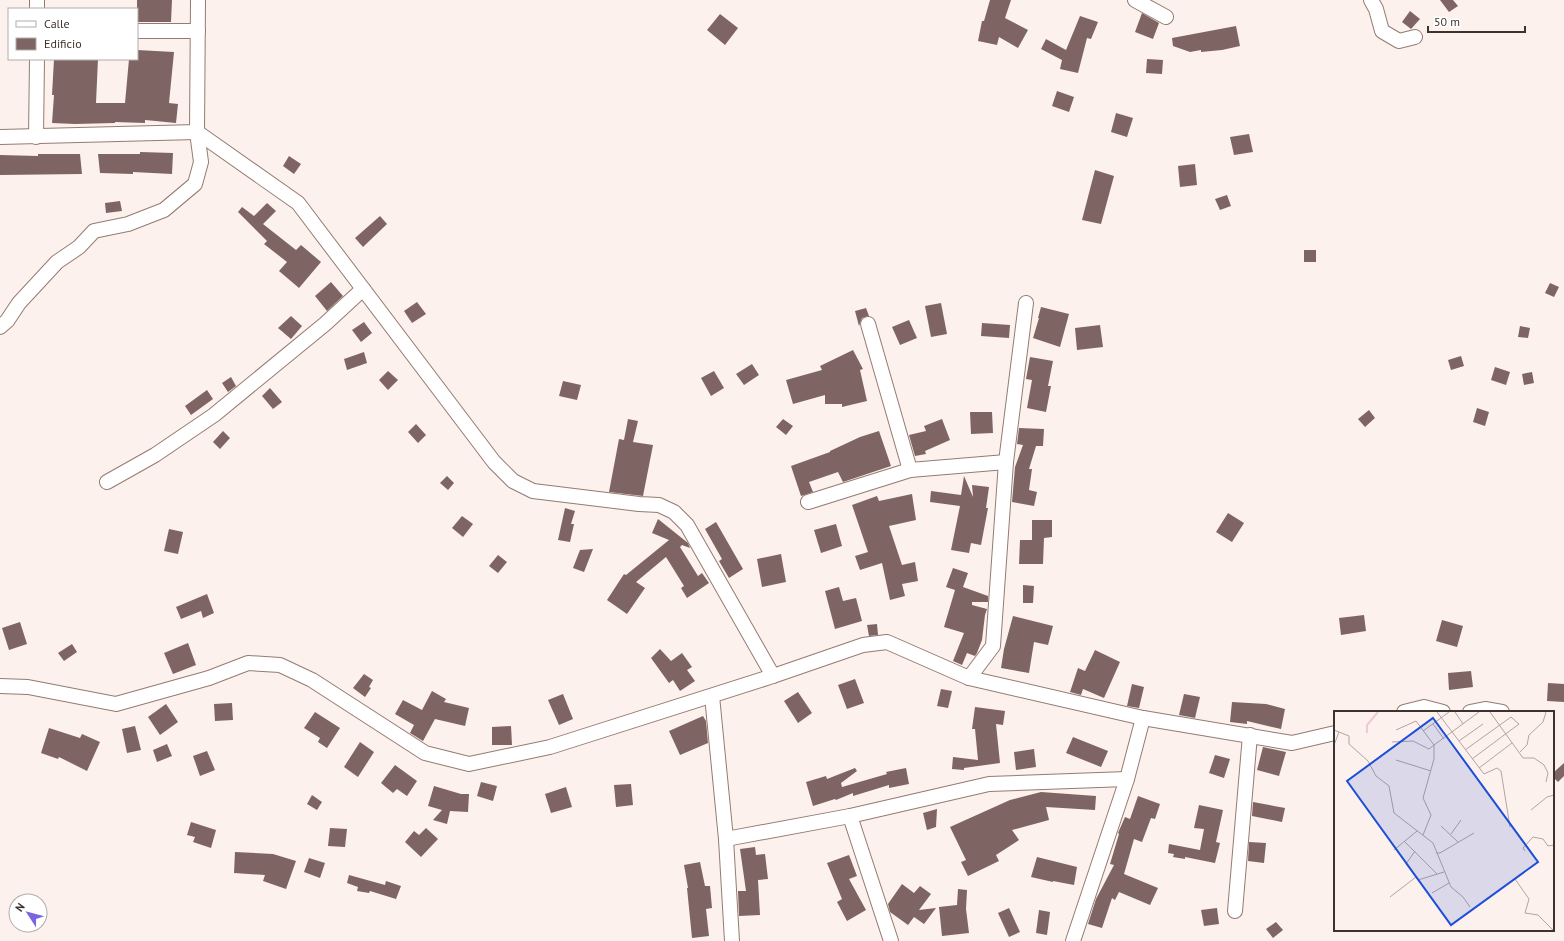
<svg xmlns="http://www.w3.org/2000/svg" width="1564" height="941" viewBox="0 0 1564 941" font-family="'PT Sans',sans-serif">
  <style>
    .building { fill: #7f6464 }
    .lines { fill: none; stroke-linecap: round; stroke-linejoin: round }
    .minor-casing { stroke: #947b71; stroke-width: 16 }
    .minor { stroke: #fff; stroke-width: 14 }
    .inset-river { fill: none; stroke: #f0c9d5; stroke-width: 2 }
    .inset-road { fill: none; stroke: #b0a5a1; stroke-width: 1 }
    .view { fill: #1d4ed8; fill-opacity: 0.15; stroke: #1d4ed8; stroke-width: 2 }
    .inset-edge { fill: none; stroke: #3d322e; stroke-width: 2 }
  </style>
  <rect width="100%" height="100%" fill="#fdf1ed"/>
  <!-- building -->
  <g class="building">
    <polygon points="137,0 172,0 171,22 137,22"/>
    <polygon points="990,0 1011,0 1005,18 1028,30 1018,48 999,37 997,45 978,41 982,21 984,21"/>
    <polygon points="1440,0 1453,0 1458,6 1449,12"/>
    <polygon points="1410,11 1420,19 1411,29 1402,22"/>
    <polygon points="1142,13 1159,23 1153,39 1135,32"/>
    <polygon points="720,14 738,28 725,45 707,30"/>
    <polygon points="1080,16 1098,22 1091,39 1087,38 1078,73 1060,69 1062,60 1041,49 1046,39 1066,50"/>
    <polygon points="1236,26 1240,46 1222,50 1201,52 1201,50 1190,52 1173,46 1172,38"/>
    <polygon points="137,50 174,52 169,103 178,104 176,123 145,120 145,123 115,122 115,123 75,124 52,123 54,95 52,95 54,59 98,59 96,103 125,103 129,59 137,59"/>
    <polygon points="1147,59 1163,60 1162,74 1146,73"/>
    <polygon points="1057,91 1074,97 1069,112 1052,106"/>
    <polygon points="1116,113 1133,118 1127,137 1111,132"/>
    <polygon points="1249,134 1253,152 1234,155 1230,137"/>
    <polygon points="140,152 173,153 172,174 133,172 133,174 100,173 98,154 140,154"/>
    <polygon points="38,154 80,154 82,174 0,175 0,155 38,156"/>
    <polygon points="289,156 301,164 294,174 283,166"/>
    <polygon points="1195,164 1197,185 1180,187 1178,166"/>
    <polygon points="1095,170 1114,176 1101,224 1082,220"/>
    <polygon points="1227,195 1231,206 1220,210 1215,199"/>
    <polygon points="120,201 122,211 106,213 105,203"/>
    <polygon points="267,203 276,211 263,224 296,250 301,245 321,262 299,288 279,271 287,262 264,244 267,241 238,212 242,207 254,216"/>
    <polygon points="380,216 387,224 363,247 355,238"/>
    <rect x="1304" y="250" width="12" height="12"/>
    <polygon points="331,282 343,296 327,311 315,296"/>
    <polygon points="1550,283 1559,287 1554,297 1545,293"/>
    <polygon points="417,302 426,314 412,323 404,311"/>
    <polygon points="941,303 947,334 931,337 925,306"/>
    <polygon points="1041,307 1069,314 1060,347 1033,338 1039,318 1038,318"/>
    <polygon points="866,308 869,316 862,318 859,326 855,311"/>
    <polygon points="291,316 302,326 291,339 278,328"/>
    <polygon points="909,320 917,338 900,345 892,327"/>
    <polygon points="364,322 372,333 361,342 352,330"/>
    <polygon points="982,323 1010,325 1009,338 981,336"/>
    <polygon points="1100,325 1103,347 1077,350 1075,328"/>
    <polygon points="1520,326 1530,328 1528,338 1518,337"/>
    <polygon points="853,350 863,369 860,370 867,401 842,407 842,404 825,404 825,395 793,404 786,380 822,370 820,366"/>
    <polygon points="364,352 367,363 347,370 344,359"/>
    <polygon points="1461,356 1464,366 1451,370 1448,360"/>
    <polygon points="1030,357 1053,361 1048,386 1051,386 1046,412 1027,408 1032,380 1026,379"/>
    <polygon points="752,364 759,375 744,385 736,374"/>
    <polygon points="1495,367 1510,372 1506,385 1491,380"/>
    <polygon points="388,371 398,380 388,390 379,380"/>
    <polygon points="714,371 724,388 711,396 701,378"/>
    <polygon points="1532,372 1534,383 1524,385 1522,374"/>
    <polygon points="231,377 236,386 228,392 222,383"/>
    <polygon points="563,381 581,385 577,400 559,396"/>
    <polygon points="270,388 282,402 273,409 262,396"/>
    <polygon points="207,390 213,399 191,415 185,406"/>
    <polygon points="1477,408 1489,412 1485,426 1473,422"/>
    <polygon points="1369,410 1375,418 1365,427 1358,419"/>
    <polygon points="970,412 992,412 993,433 971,434"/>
    <polygon points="628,419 638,421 633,442 653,445 643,496 609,492 619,439 624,440"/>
    <polygon points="783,419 793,426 786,435 776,427"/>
    <polygon points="942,419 950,440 925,451 926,454 915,456 909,435 926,431 924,426"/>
    <polygon points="416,424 426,435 418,443 408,432"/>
    <polygon points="1019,428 1044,429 1043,446 1036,446 1029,469 1032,469 1029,490 1037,492 1034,506 1012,502 1015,467 1023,445 1017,444"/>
    <polygon points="223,431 230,438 220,449 213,442"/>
    <polygon points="879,431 891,466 843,482 838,472 809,482 813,492 801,496 791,466 830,452 830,451 860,437"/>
    <polygon points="447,476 454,483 448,490 440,483"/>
    <polygon points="964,476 973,497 972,485 989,487 986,508 988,508 981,545 971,543 969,553 951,550 960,506 930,502 931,491 961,495"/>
    <polygon points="912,494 916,520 889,526 902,565 915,562 918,581 902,584 905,596 890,600 882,563 860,570 855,556 868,552 852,505 877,496 879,501"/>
    <polygon points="565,508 575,511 571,524 574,524 570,542 558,540"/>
    <polygon points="1228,513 1244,523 1232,542 1216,532"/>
    <polygon points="462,516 473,524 463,537 452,528"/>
    <polygon points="658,519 688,543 690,548 682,545 680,547 698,576 702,573 709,583 687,598 681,588 684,586 666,557 636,582 645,588 627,614 607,600 624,574 626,575 669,540 652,533"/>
    <polygon points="1032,520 1052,520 1052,537 1044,538 1043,564 1019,564 1020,540 1032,540"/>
    <polygon points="716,522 743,569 729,578 719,561 722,559 705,529"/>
    <polygon points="836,524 842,546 821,553 814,530"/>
    <polygon points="169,529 183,532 178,554 164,551"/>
    <polygon points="593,549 584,572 573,568 580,550"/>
    <polygon points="781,554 786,582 762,587 757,559"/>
    <polygon points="498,555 507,562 498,573 489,566"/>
    <polygon points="953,568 968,573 963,587 988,596 988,602 972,602 972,605 987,609 985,615 982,640 977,653 975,656 967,653 962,665 953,661 964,633 944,627 955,590 946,587"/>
    <polygon points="1023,585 1034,586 1033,603 1023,603"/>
    <polygon points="839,587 843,601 856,598 862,621 835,629 825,591"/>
    <polygon points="207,594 214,613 203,618 201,611 181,619 176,607"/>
    <polygon points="1364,615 1366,631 1341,635 1339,618"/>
    <polygon points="1013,616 1053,626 1048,645 1034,642 1029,673 1001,668 1004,649"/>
    <polygon points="1442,620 1463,626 1457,647 1436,641"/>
    <polygon points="20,622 27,644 9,650 2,628"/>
    <polygon points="877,624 878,635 869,636 867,625"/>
    <polygon points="188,643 196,665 173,674 164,653"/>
    <polygon points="72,644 77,652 64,661 58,653"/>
    <polygon points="660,649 671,661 682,653 692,667 687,670 695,681 680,691 673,680 669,683 651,658"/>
    <polygon points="1095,650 1120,662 1104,698 1083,689 1081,695 1070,692 1078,668 1085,671"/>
    <polygon points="1471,671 1473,687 1449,690 1448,673"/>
    <polygon points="364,674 373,680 369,687 371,688 365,697 353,688"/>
    <polygon points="855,679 864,703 847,709 838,685"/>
    <polygon points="1548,683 1564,684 1564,702 1547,701"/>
    <polygon points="1132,684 1144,687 1139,708 1127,706"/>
    <polygon points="941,689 952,691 948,708 937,706"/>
    <polygon points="432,691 446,699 444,702 469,708 465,726 435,719 423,741 410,733 414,725 395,714 403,700 422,710"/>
    <polygon points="798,692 812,713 798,723 784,701"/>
    <polygon points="563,694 573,719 559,725 548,700"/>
    <polygon points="1184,694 1200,697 1195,718 1179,715"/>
    <polygon points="1232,702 1266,704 1285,709 1281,729 1247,721 1247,724 1230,722"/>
    <polygon points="232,703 233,720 215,721 214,704"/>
    <polygon points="166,704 178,722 160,735 148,717"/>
    <polygon points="975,707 1005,711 1003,725 996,724 1000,763 964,768 964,770 952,769 953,757 978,760 975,729 972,729"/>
    <polygon points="315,712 340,728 327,748 318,742 320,738 304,728"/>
    <polygon points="703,716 706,721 708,743 680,755 669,731"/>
    <polygon points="135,726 141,750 127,753 122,729"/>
    <polygon points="511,726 512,745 492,745 492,727"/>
    <polygon points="49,728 80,738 82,734 100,742 87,771 59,757 58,759 41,753"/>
    <polygon points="1073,737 1108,751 1101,767 1066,753"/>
    <polygon points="360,742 374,752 358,777 344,767"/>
    <polygon points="167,744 172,756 157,762 153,750"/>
    <polygon points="1263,747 1286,752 1279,776 1257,770"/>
    <polygon points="1034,749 1036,767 1016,770 1014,752"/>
    <polygon points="207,751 215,770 200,776 193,756"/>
    <polygon points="1215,755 1230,759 1224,778 1209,773"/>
    <polygon points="1564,763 1564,776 1558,782 1553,777 1553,773"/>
    <polygon points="395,765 417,781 407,796 397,789 393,793 381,783"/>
    <polygon points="855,768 857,771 841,783 842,787 887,774 886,772 906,768 909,784 889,788 889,785 853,796 853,793 836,800 835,799 813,806 806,782 826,776 827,779"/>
    <polygon points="481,782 497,786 493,801 477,796"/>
    <polygon points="631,784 633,805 616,807 614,785"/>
    <polygon points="434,786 461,794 469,794 468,812 450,811 447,824 433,820 442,810 428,806"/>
    <polygon points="566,787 572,807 551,813 545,794"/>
    <polygon points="1041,792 1096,796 1095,810 1046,807 1049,820 1012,830 1019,840 996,855 999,861 968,876 961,862 966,860 950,827 1010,800"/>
    <polygon points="312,795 322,802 317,810 307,804"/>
    <polygon points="1138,796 1160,804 1155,819 1151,818 1142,842 1134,839 1124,874 1158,888 1150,905 1119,892 1115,900 1112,898 1102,928 1088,924 1096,899 1114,865 1110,864 1119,834 1118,833 1125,817 1130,819"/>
    <polygon points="1253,802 1285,808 1282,822 1252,816"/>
    <polygon points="1199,805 1223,810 1216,842 1220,843 1215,863 1185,857 1185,859 1173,857 1174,854 1168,853 1169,844 1200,850 1204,829 1194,828"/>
    <polygon points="937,809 936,827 927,830 923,813"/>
    <polygon points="191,822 216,830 211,848 193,842 195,837 187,835"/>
    <polygon points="330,828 347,829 345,847 328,846"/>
    <polygon points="426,828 438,839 421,857 405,842 414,831 419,835"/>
    <polygon points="1249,842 1266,843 1264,863 1248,861"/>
    <polygon points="755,847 756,855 765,854 768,879 758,880 760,915 739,916 738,891 746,891 740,849"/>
    <polygon points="235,852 273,854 296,861 286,889 263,881 265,875 234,873"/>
    <polygon points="849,855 857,876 849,879 866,910 847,921 837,902 842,899 827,863"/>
    <polygon points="1037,857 1077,867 1074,885 1053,881 1053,882 1031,877"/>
    <polygon points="309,858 325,863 320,878 304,872"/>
    <polygon points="700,862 705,886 710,886 712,908 706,909 709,936 692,938 687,888 688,888 684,865"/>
    <polygon points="349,875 385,885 386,881 401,886 396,899 370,891 369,893 357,891 358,887 347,883"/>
    <polygon points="902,884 914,893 920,886 931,894 919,910 936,908 924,924 914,917 908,925 890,912 888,904"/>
    <polygon points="958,889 967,890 966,909 969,933 942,936 939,907 957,905"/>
    <polygon points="1009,908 1020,932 1009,937 998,913"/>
    <polygon points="1217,908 1219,924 1204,926 1201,910"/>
    <polygon points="1039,910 1050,912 1047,935 1036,933"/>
    <polygon points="1276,922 1283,930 1273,938 1266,929"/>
  </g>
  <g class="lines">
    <defs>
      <g id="minor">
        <polyline points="37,0 37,9"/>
        <polyline points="1135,0 1166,17"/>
        <polyline points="1371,0 1376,9 1382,31 1399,41 1415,37"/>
        <polyline points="137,31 198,31"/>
        <polyline points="0,137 197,132 198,0"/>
        <polyline points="36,137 37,59"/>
        <polyline points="868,324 910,470"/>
        <polyline points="0,327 7,321 19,303 57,262 79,247 94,231 128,224 164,210 195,184 201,162 197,132 298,203 494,462 513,481 533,491 639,504 659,505 674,512 687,525 773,676"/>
        <polyline points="107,482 155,455 214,415 325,324 363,289"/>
        <polyline points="808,502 910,470 1006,462"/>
        <polyline points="969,678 993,646 1006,462 1026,303"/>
        <polyline points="0,686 28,687 116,704 209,678 248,663 280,665 312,680 425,753 469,764 550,747 773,676 863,645 887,642 969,678 1143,718 1292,743 1335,733"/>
        <polyline points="712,696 726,839 732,941"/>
        <polyline points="1404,712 1424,707 1443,712"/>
        <polyline points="1470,712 1485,709 1502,712"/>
        <polyline points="850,816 891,941"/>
        <polyline points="726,839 850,816 989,784 1127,779"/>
        <polyline points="1235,911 1250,735"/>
        <polyline points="1073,941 1127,779 1143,718"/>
      </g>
    </defs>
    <!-- minor casing -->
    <use href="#minor" class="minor-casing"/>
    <!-- minor -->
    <use href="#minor" class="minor"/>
  </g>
  <!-- overview -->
  <g transform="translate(1334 711)">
    <rect width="220" height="220" fill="#fdf1ed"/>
    <path class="inset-river" d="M 33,22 L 33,14 L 44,1"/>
    <path class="inset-road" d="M 103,1 L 150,63 L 163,57 L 167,60 L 176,116M 121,1 L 129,13M 156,1 L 189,47 L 200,47 L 210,54 L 214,62 L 212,71M 99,13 L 110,28M 0,19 L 15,25 L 15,33 L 34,50 L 42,65 L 55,75 L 60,102 L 99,132 L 117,176 L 129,186 L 136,196M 62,19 L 82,10 L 100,34 L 145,1M 89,20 L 115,1M 125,30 L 149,13M 58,31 L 79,30 L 95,38 L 100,34 L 100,48 L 89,87 L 97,104 L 89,124M 0,34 L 5,21M 131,39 L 177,6 L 185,13 L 138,48M 186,41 L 193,34 L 195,24 L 209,11 L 212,1M 62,49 L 97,60M 145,57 L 178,32M 197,99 L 213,86 L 220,84M 107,115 L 124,131M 117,123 L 127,109M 70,130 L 103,163M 60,139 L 83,120M 81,140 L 72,153 L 84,169 L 110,161M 191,140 L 189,137 L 199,126 L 209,128 L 214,135 L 220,134M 102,142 L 106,142 L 140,122M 181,168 L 195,188 L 191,202 L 204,204 L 219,219M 98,182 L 115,172M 56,186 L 82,166"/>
    <path class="view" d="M 99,7 L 204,151 L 117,214 L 13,70 Z"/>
    <rect width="220" height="220" class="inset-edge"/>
  </g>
  <!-- legend -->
  <rect x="8" y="8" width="130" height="52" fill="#ffffff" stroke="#b1adab"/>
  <rect x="16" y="21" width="20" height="6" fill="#ffffff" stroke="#b1adab"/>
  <text x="44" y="28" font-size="12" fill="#3d322e">Calle</text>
  <rect x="16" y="38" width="20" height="12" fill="#7f6464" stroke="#b1adab"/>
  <text x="44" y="48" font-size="12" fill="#3d322e">Edificio</text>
  <!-- north arrow -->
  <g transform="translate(28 913) rotate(306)"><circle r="19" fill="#ffffff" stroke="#b1adab"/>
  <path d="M0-3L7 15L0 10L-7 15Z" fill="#7a65e1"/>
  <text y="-6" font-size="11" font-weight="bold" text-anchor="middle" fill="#3d322e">N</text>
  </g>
  <!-- scale -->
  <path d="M1428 26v6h97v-6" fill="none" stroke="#3d322e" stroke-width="2"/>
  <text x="1434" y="26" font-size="12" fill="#3d322e" stroke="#ffffff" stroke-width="3" paint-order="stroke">50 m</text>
</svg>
